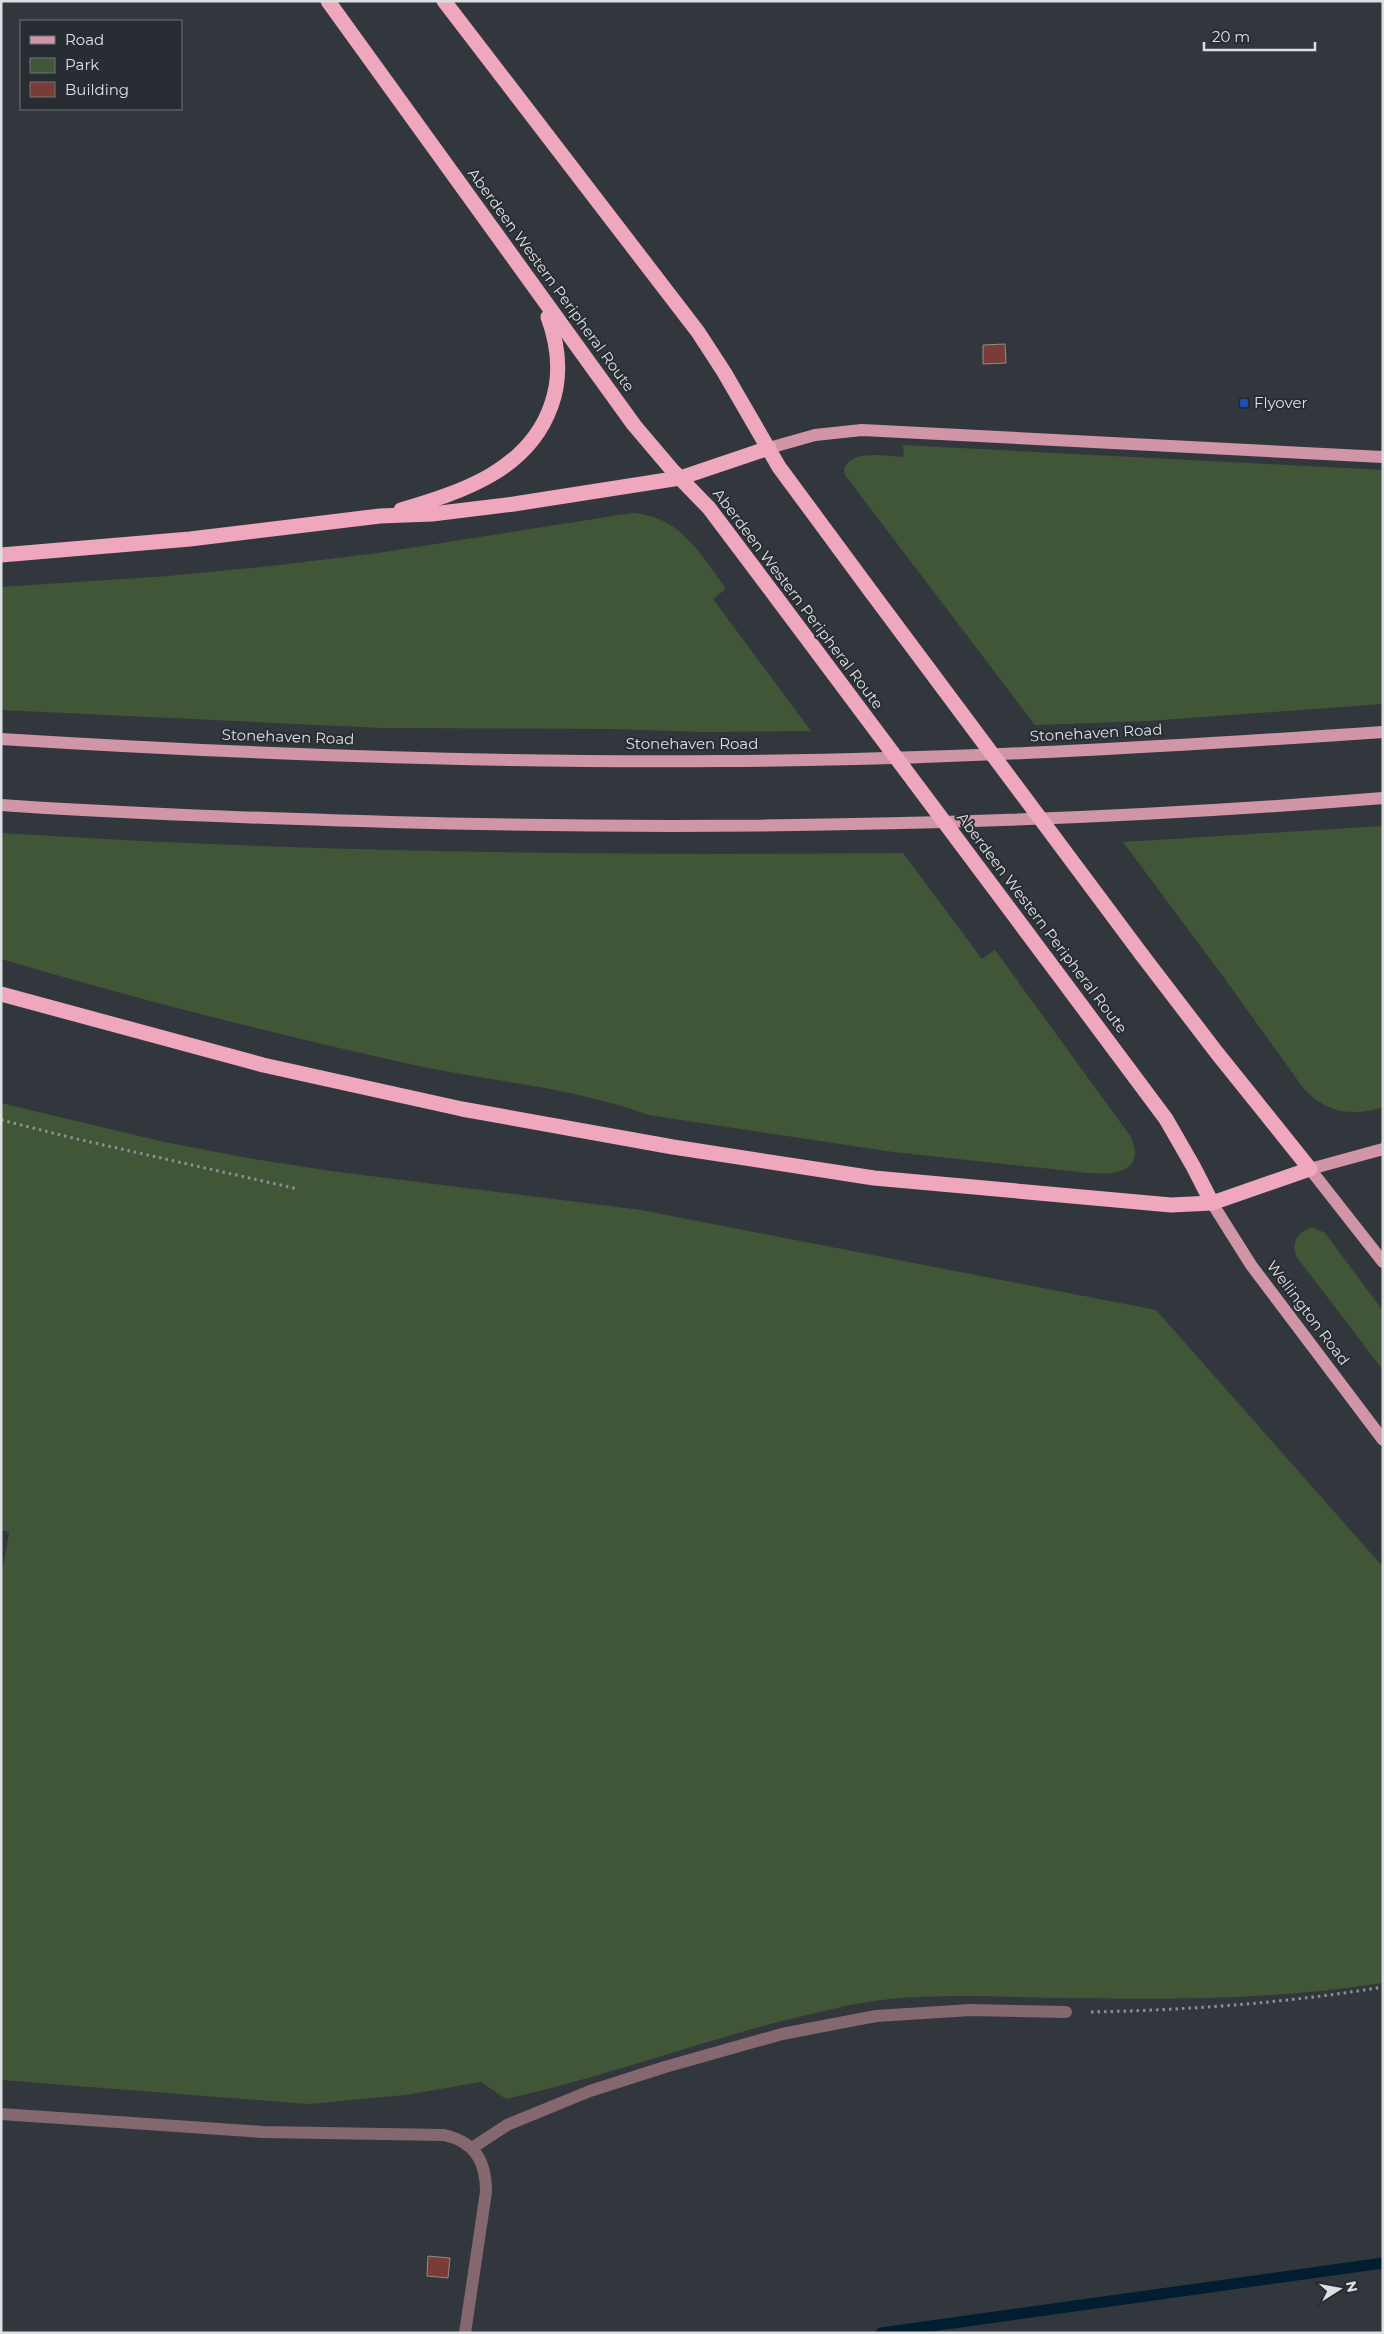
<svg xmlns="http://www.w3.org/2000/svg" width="1384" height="2334" viewBox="0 0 1384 2334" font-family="Montserrat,sans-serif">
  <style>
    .green { fill: #415537 }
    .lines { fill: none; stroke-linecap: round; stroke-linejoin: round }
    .stream { stroke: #001e30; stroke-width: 11 }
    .building { fill: #7a3c37; stroke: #968b8a }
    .path { stroke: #8c9095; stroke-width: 3; stroke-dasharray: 2.5 4; stroke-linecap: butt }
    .minor { stroke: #84676f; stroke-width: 12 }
    .major { stroke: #d095a7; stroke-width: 12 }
    .highway { stroke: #eea7bc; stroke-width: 15 }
    .highway-bridge { stroke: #eea7bc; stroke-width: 15 }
    .transit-dot { fill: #1a4fb4; stroke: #282d33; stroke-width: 2 }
    .labels { text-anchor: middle; stroke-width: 4; stroke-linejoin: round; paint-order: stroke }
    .street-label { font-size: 15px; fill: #dce0e3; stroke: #282d33 }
    .poi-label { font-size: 15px; fill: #dce0e3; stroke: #282d33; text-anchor: start }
  </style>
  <rect width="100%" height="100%" fill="#32373d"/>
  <!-- green -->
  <g class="green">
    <path d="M 903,445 L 1383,470 L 1383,704 L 1148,721 L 1035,725 L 845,475 L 844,468 C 853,449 887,456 904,457 Z"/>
    <path d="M 632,513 C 680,516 700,553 726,589 L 713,599 L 811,731 L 704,732 L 609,729 L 381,728 L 1,710 L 1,587 L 168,576 L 271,566 L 378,553 Z"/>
    <path d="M 1383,826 L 1383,1107 C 1353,1117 1326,1113 1304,1089 L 1222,975 L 1123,842 Z"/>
    <path d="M 1,833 C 301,852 602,856 903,853 L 982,959 L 995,950 L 1131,1137 C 1146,1172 1115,1175 1089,1173 L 893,1152 L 648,1115 C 576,1088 497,1082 423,1067 C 281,1036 140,1000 1,959 Z"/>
    <path d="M 1,1103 L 160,1141 L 242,1157 L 331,1171 L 641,1210 L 1156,1310 L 1383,1567 L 1383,1983 C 1281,1999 1177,2000 1075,1998 C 1014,1998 952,1993 891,1999 C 855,2002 821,2012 786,2020 C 692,2044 601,2078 506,2099 L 481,2082 L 405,2095 L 308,2104 L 1,2080 L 1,1580 L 9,1532 L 1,1530 Z"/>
    <path d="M 1312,1227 L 1325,1233 L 1383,1311 L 1383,1370 L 1296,1256 C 1291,1243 1298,1231 1312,1227 Z"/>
  </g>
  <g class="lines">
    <!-- stream -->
    <polyline class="stream" points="881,2333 1383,2263"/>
  </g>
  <!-- building -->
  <g class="building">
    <polygon points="1005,344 1006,363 983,364 983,345"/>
    <polygon points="428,2256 450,2258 448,2278 427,2276"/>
  </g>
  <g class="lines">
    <!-- path -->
    <g class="path">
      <polyline points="1,1120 77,1139 298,1189"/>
      <path d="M 1091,2012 C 1189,2010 1286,2003 1383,1987"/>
    </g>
    <!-- minor -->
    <g class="minor">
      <path d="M 1,2114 L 263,2132 L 444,2135 C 475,2142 486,2161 486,2192 L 465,2333"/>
      <polyline points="472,2148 507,2125 590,2091 665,2067 782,2034 876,2016 971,2010 1066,2012"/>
    </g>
    <!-- major -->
    <g class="major">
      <polyline points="769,448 815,435 862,430 1383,457"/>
      <path d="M 1,739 C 242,754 483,763 723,761 C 943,760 1163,747 1383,732"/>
      <path d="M 1,805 C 131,814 260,818 390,822 C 721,831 1053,825 1383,798"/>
      <polyline points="1383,1149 1310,1169 1383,1262"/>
      <polyline points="1212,1203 1251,1265 1383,1440"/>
    </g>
    <!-- highway -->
    <g class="highway">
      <polyline points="328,1 634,425 673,471 709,508 776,597"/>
      <polyline points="444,1 698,332 724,372 779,467 872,593"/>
      <path d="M 401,510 C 461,492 528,471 551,406 C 562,376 559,347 548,317"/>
      <polyline points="1,555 190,539 380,516 432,514 514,504 680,478 769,448"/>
      <polyline points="1046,958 1166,1119 1193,1166 1212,1203"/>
      <polyline points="1,994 263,1065 462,1109 673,1147 874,1178 1171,1205 1212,1203 1310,1169 1217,1053 1142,955"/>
    </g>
    <!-- highway-bridge -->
    <g class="highway-bridge">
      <polyline points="872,593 1142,955"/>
      <polyline points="776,597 1046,958"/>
    </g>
  </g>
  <!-- markers -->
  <rect class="transit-dot" x="1239" y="398" width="10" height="10" rx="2.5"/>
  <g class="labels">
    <!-- street labels -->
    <g class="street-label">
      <text transform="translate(551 280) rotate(54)" y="5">Aberdeen Western Peripheral Route</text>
      <text transform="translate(798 599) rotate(53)" y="5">Aberdeen Western Peripheral Route</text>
      <text transform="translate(1096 733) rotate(-3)" y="5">Stonehaven Road</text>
      <text transform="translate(288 737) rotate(2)" y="5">Stonehaven Road</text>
      <text x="692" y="749">Stonehaven Road</text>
      <text transform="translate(1042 923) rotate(53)" y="5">Aberdeen Western Peripheral Route</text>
      <text transform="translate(1308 1313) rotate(53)" y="5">Wellington Road</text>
    </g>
    <!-- poi labels -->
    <g class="poi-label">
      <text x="1254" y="408">Flyover</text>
    </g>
  </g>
  <!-- border -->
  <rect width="1384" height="2334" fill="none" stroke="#dce0e3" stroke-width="5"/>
  <!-- legend -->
  <rect x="20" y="20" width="162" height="90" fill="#282d33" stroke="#707579"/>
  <rect x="30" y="36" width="25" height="8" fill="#d095a7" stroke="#707579"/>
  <text x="65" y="45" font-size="15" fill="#dce0e3">Road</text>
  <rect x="30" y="58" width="25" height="15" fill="#415537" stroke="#707579"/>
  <text x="65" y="70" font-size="15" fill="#dce0e3">Park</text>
  <rect x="30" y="82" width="25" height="15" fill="#7a3c37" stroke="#707579"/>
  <text x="65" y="95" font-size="15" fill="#dce0e3">Building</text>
  <!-- north arrow -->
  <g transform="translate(1339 2289) rotate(79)" stroke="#282d33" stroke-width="4" paint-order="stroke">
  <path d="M0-4L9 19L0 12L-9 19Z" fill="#dce0e3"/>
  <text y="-8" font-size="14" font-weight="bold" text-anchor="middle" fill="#dce0e3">N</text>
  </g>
  <!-- scale -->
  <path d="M1204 42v8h111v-8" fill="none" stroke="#dce0e3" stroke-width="2.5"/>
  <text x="1212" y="42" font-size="15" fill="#dce0e3" stroke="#282d33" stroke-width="4" paint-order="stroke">20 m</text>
</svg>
